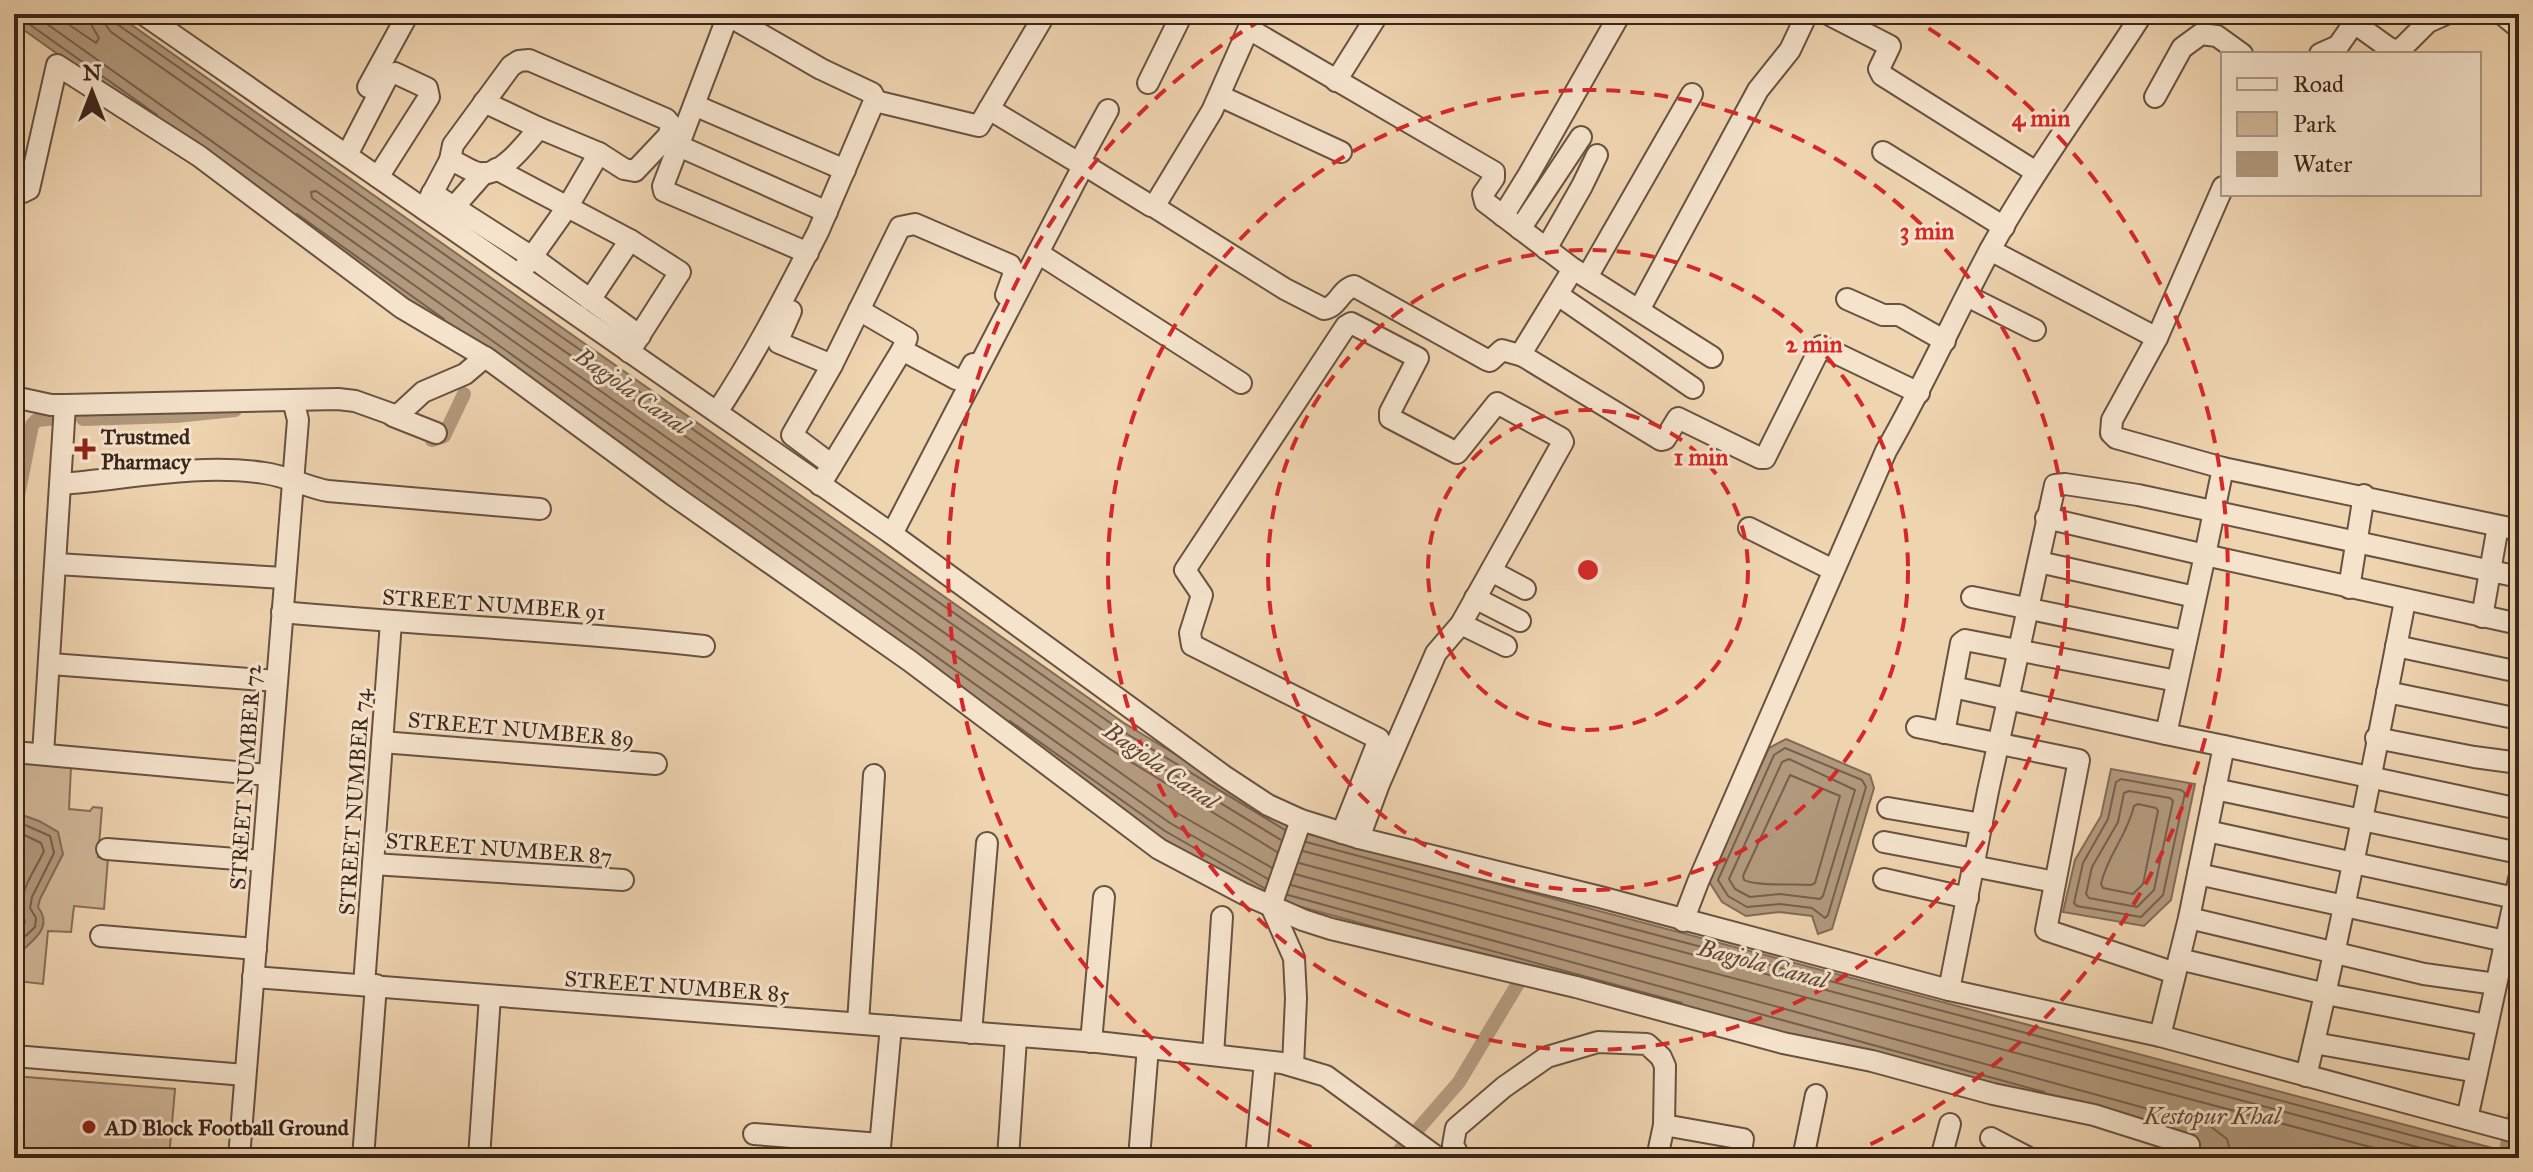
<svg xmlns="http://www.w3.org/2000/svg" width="2533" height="1172" viewBox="0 0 2533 1172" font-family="'IM FELL Great Primer',serif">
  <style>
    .green { fill: #d0b697; stroke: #866e59; stroke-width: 2 }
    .water { fill: #b2997d; stroke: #826b56; stroke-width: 2 }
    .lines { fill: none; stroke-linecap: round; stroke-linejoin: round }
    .shore { stroke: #76604c; stroke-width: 2 }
    .canal { stroke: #b2997d; stroke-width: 14 }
    .minor-casing { stroke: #685240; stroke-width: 24 }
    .minor { stroke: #f5e3cc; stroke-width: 20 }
    .ring { fill: none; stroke: #d62828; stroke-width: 4; stroke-dasharray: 14 10 }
    .poi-dot { fill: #8f2418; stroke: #f5e3cc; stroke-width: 3 }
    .labels { text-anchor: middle; stroke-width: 6; stroke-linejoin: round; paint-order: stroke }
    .poi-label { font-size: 22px; font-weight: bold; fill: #3b261b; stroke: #f5e3cc; text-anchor: start }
    .street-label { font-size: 22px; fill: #3b261b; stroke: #f5e3cc }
    .water-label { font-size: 24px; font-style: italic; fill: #5f4838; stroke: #f5e3cc }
    .centre { fill: #d62828; stroke: #f5e3cc; stroke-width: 4 }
    .ring-label { font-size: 24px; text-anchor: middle; font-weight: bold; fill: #d62828; stroke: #f5e3cc; stroke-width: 6; stroke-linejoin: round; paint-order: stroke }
  </style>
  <rect width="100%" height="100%" fill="#efd4b0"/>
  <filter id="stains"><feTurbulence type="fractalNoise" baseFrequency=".0025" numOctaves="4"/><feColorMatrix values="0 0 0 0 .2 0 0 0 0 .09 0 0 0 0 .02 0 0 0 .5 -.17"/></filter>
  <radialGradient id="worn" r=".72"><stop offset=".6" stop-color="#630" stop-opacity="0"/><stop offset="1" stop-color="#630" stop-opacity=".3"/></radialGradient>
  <!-- green -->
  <g class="green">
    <polygon points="14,762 71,767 69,809 90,811 93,807 102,808 98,857 108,858 104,909 74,906 71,932 48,931 43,984 17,981 14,995"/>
    <polygon points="14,1076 175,1089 169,1158 14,1158"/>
  </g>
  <!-- water -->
  <g class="water">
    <polygon points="14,14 116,14 1124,723 1305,833 2519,1155 2519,1158 2215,1158 1258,895 1161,838 14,23"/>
    <polygon points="1786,739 1870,775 1874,788 1832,929 1818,934 1812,916 1779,912 1746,916 1722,902 1708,880 1769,748"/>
    <polygon points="2111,769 2195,784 2171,900 2144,926 2063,912 2075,860 2101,816"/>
    <path d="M 14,812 L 39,821 L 58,832 L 63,854 L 40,899 L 38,907 C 54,928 32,940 20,953 C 13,959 17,969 14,977 Z"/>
  </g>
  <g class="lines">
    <!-- shore -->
    <g class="shore">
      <polyline points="33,14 1170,823 1268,879"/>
      <polyline points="53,14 96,43 99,38 92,26 91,14"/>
      <polyline points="103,14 105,24 111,32 1114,738 1281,840"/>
      <polyline points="113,14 117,24 1119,729 1285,830"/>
      <polyline points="14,17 22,19 157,115"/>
      <polyline points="297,214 444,319"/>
      <polyline points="1010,721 1165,831 1264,888"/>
      <polygon points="1785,748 1862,780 1866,787 1828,915 1825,918 1812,908 1780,904 1747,907 1728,896 1718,880 1774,755"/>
      <polygon points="1789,759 1855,790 1823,896 1820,899 1780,894 1750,897 1735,889 1729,879 1782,762"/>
      <path d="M 1790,775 L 1840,796 L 1815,883 L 1811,885 C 1795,884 1754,886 1744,880 L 1743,876 Z"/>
      <polygon points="2121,779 2181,790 2185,793 2163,895 2141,917 2077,906 2074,903 2083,863 2108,819 2116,782"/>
      <polygon points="2129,791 2170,798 2173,801 2154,890 2137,907 2089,898 2086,894 2092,867 2118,822 2124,793"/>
      <path d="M 2138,804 L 2156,808 L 2158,811 L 2143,884 L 2133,894 L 2103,888 L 2101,884 C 2107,856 2127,836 2134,806 Z"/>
      <polyline points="14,820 50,836 54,853 32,897 30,908 36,918 35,927 14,947"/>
      <path d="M 14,830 L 41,843 L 44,851 C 32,877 15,893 25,922 L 14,934"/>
      <polyline points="1306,842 2497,1158"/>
      <polyline points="1303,851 2458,1158"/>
      <polyline points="1299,863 2412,1158"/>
      <polyline points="1272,868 1177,813 312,198 311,192 316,191 1107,747 1277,852"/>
      <polyline points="1295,874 2210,1126 2227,1139 2232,1158"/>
      <polyline points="1291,885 2044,1092"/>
      <polyline points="1288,895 1682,1003"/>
    </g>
    <!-- canal -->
    <g class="canal">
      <polyline points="83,419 175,416 235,410"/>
      <polyline points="432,440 444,436 464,394"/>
      <polyline points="14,516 32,425 37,420 57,418"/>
      <polyline points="1393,1158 1459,1082 1526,970"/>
      <polyline points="2504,1158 2519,1096"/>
    </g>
    <defs>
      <g id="minor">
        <polyline points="143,14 892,534 1224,776 1268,805 1301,820 1359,838 1600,897 1949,990 2160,1036 2519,1133"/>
        <polyline points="1828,14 1890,46 1879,69 1882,75 2036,172"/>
        <polyline points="2502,14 2519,28"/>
        <polyline points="1249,29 1494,172 1494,178 1483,194 1485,202 1572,268 1712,357"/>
        <polyline points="2320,54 2338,46 2352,26 2357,25 2389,48 2399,51 2428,22 2446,14"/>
        <polyline points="1336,81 1378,14"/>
        <polyline points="1148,83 1182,14"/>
        <polyline points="368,87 408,14"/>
        <polyline points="1220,96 1341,152"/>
        <polyline points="2155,97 2182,48 2201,34 2217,36 2242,54"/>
        <polyline points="875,101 979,126 1045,14"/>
        <polyline points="484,102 539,128"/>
        <polyline points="694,105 845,170"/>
        <polyline points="989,109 1087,168"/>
        <polyline points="679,146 827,212"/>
        <polyline points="1883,152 2004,227"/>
        <polyline points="347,155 388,76 395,73 427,88 429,97 378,177"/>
        <polyline points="450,160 453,145 511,66 519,61 529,60 666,119 671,125 669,135 635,171 624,169 599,153"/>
        <polyline points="1079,163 1108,110"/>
        <polyline points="496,169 630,240 680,272 629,352"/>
        <polyline points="2223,187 2157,338 2112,420 2111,433 2116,438 2223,468 2519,530"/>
        <polyline points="14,191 23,192 29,189 57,65 199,156 402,308 488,359 673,495 910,661 1159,849 1244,894 1303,920 1331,929 1576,987 1783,1043 1872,1061 1993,1094 2094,1115 2189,1145"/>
        <polyline points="432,193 532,257 640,336"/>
        <path d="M 1153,206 L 1285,289 L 1324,309 C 1337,308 1341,289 1354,286 L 1487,360 L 1490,361 L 1502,350 L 1523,356"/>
        <polyline points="454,207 484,173"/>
        <path d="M 424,209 L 450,160 C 460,163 469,171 479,173 C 501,178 527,142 539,128 L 599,153 L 568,206 L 519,275"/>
        <polyline points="1503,216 1529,174 1620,14"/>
        <polyline points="1520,229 1581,137"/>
        <polyline points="1546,249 1582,186 1597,155"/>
        <polyline points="1990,250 2157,338"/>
        <polyline points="1038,253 1241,383"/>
        <polyline points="1573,269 1522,352 1523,356 1661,440 1665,439 1678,418 1760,458 1765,458 1821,346 1919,393"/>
        <polyline points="1587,277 1692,94"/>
        <polyline points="1558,295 1693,388"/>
        <polyline points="1967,296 2035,330"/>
        <polyline points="1847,299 1883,315 1899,315 1945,341"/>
        <polyline points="590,300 630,240"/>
        <polyline points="859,310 907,338 902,350 956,379 965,379 973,364"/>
        <polyline points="1639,310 1758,90 1790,50 1807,14"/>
        <polyline points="791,311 779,338 779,343 832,365"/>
        <polyline points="14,397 51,405 65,405 338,399 355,401 397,416 423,392 465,374 485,357"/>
        <path d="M 717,412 C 755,355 786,294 818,232 L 875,99 L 872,93 L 821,69 L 736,20 L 727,18 L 663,186 L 664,191 L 808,253"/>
        <polyline points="393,416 436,433"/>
        <polyline points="832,465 902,350"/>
        <path d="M 61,484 C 127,479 198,463 264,473 C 287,476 306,487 328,491 L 540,509"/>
        <polyline points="820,485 832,465 792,435 832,365 900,227 915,224 1010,265 1014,273 1006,295"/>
        <polyline points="2046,518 2205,555 2223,468"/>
        <polyline points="1749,528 1833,570"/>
        <polyline points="892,534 1080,172 1083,169 1091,169 1151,206 1155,205 1212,111 1255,14"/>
        <polyline points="2039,562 2195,597"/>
        <polyline points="57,564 284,578"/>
        <polyline points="1491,571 1525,589"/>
        <polyline points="2349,588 2364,495"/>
        <polyline points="1972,597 2185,641"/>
        <polyline points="1475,598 1520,621"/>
        <path d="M 282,612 C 422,625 563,630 704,646"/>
        <polyline points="2482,617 2498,526"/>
        <polyline points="1461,624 1506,646"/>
        <polyline points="2396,646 2519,672"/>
        <polyline points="51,664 277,681"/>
        <polyline points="1953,687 2166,734"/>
        <polyline points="2387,692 2519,719"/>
        <polyline points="1917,727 2079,760 2046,930 2175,973"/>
        <polyline points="1944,733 1961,643 1965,640 2177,681"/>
        <polyline points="2376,738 2474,757 2519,763"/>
        <polyline points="382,742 656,764"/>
        <polyline points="2224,746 2519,809"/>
        <polyline points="14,752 268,775"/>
        <polyline points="43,754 65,405"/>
        <polyline points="2215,789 2519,853"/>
        <polyline points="1888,808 1982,824"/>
        <polyline points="2207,831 2515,898"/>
        <polyline points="1342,833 1379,739 1192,645 1190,633 1202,595 1185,570 1346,326 1351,323 1418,358 1390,412 1390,418 1457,453 1497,403 1561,438 1563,442 1461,624 1436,653 1379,784 1359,838"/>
        <polyline points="1884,842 1974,859"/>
        <polyline points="107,849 262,861"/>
        <polyline points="373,864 623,880"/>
        <polyline points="1973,866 2055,882"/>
        <polyline points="2198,874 2505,941"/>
        <polyline points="1884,879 1968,898"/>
        <polyline points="2189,918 2424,974 2496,984"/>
        <path d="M 1683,921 L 1698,882 L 1886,451 C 1924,385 1954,317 1990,250 C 2035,168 2092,93 2142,14"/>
        <polyline points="101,936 256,949"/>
        <polyline points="2179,959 2326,994 2487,1025"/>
        <polyline points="253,977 1097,1042 1282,1063 1326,1076 1438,1158"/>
        <polyline points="364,985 391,622"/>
        <polyline points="1949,990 1988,791 2055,485 2065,484 2138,495 2519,577"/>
        <polyline points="858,1023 874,775"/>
        <polyline points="971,1033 987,843"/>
        <polyline points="2160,1036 2189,918 2224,746 2166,734 2205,555 2519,624"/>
        <polyline points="1091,1042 1104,897"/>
        <polyline points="2314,1043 2477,1072"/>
        <polyline points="1213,1055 1222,917"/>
        <polyline points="14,1056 245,1075"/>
        <polyline points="1293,1066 1296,998 1294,958 1271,906 1301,820"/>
        <path d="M 2306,1076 C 2344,918 2374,760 2405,601"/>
        <polyline points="2467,1119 2519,879"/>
        <polyline points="1664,1125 1743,1139 1740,1158"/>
        <polyline points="754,1134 880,1144"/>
        <polyline points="1991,1138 2029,1158"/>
        <polyline points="239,1158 298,420 293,400"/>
        <polyline points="363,1158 376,985"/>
        <polyline points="479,1158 490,996"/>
        <polyline points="879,1158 891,1026"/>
        <polyline points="1008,1158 1016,1038"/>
        <polyline points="1139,1158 1148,1047"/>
        <polyline points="1256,1158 1265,1062"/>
        <polyline points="1460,1158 1453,1145 1456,1128 1504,1087 1547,1057 1598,1042 1647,1044 1661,1057 1665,1066 1664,1125 1657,1158"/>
        <polyline points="1803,1158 1816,1095"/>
        <polyline points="1941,1158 1950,1124"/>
      </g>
    </defs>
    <!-- minor casing -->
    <use href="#minor" class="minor-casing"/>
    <!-- minor -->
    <use href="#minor" class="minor"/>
  </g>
  <!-- distance rings -->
  <g class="ring">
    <circle cx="1588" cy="570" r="160"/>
    <circle cx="1588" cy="570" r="320"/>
    <circle cx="1588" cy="570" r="480"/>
    <path d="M1333 1157A640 640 0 0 1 1268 16M1908 16A640 640 0 0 1 1843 1157"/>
  </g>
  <!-- markers -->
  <g class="poi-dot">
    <path d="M81 437h8v8h8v8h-8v8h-8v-8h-8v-8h8z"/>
    <circle cx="89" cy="1127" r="8"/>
  </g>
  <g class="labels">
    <!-- poi labels -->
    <g class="poi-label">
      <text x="101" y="444">Trustmed<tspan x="101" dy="25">Pharmacy</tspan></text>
      <text x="105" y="1135">AD Block Football Ground</text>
    </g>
    <!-- street labels -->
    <g class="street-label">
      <text transform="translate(494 604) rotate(4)" y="8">STREET NUMBER 91</text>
      <text transform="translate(521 729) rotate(5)" y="8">STREET NUMBER 89</text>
      <text transform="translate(245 777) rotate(-86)" y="8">STREET NUMBER 72</text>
      <text transform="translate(354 802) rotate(-86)" y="8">STREET NUMBER 74</text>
      <text transform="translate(499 848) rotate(4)" y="8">STREET NUMBER 87</text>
      <text transform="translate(677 986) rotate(4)" y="8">STREET NUMBER 85</text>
    </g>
    <!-- water labels -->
    <g class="water-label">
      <text transform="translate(632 391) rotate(35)" y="8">Bagjola Canal</text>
      <text transform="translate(1161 766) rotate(35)" y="8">Bagjola Canal</text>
      <text transform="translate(1763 964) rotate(15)" y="8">Bagjola Canal</text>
      <text x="2212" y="1124">Kestopur Khal</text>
    </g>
  </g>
  <circle cx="1588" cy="570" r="12" class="centre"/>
  <g class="ring-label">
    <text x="2041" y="126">4 min</text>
    <text x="1927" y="239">3 min</text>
    <text x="1814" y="352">2 min</text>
    <text x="1701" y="465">1 min</text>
  </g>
  <!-- margin -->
  <rect width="2533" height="1172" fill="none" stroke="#efd4b0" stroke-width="48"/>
  <rect x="16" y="16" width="2501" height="1140" fill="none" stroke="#3b261b" stroke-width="4"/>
  <rect x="24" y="24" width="2485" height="1124" fill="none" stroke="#3b261b" stroke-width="2"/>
  <!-- legend -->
  <rect x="2221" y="52" width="260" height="144" fill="#f5e3cc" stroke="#ab9785" stroke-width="2"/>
  <rect x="2237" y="78" width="40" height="12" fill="#f5e3cc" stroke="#ab9785" stroke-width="2"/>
  <text x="2293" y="92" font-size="24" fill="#3b261b">Road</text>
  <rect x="2237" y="112" width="40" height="24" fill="#d0b697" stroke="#ab9785" stroke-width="2"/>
  <text x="2293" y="132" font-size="24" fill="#3b261b">Park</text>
  <rect x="2237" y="152" width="40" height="24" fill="#b2997d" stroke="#ab9785" stroke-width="2"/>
  <text x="2293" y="172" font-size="24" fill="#3b261b">Water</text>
  <!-- north arrow -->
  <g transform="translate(92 92)" stroke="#f5e3cc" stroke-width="6" paint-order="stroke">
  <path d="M0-6L14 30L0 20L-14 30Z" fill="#3b261b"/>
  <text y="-12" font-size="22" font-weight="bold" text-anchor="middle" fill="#3b261b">N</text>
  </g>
  <rect width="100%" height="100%" filter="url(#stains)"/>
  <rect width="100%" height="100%" fill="url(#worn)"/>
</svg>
